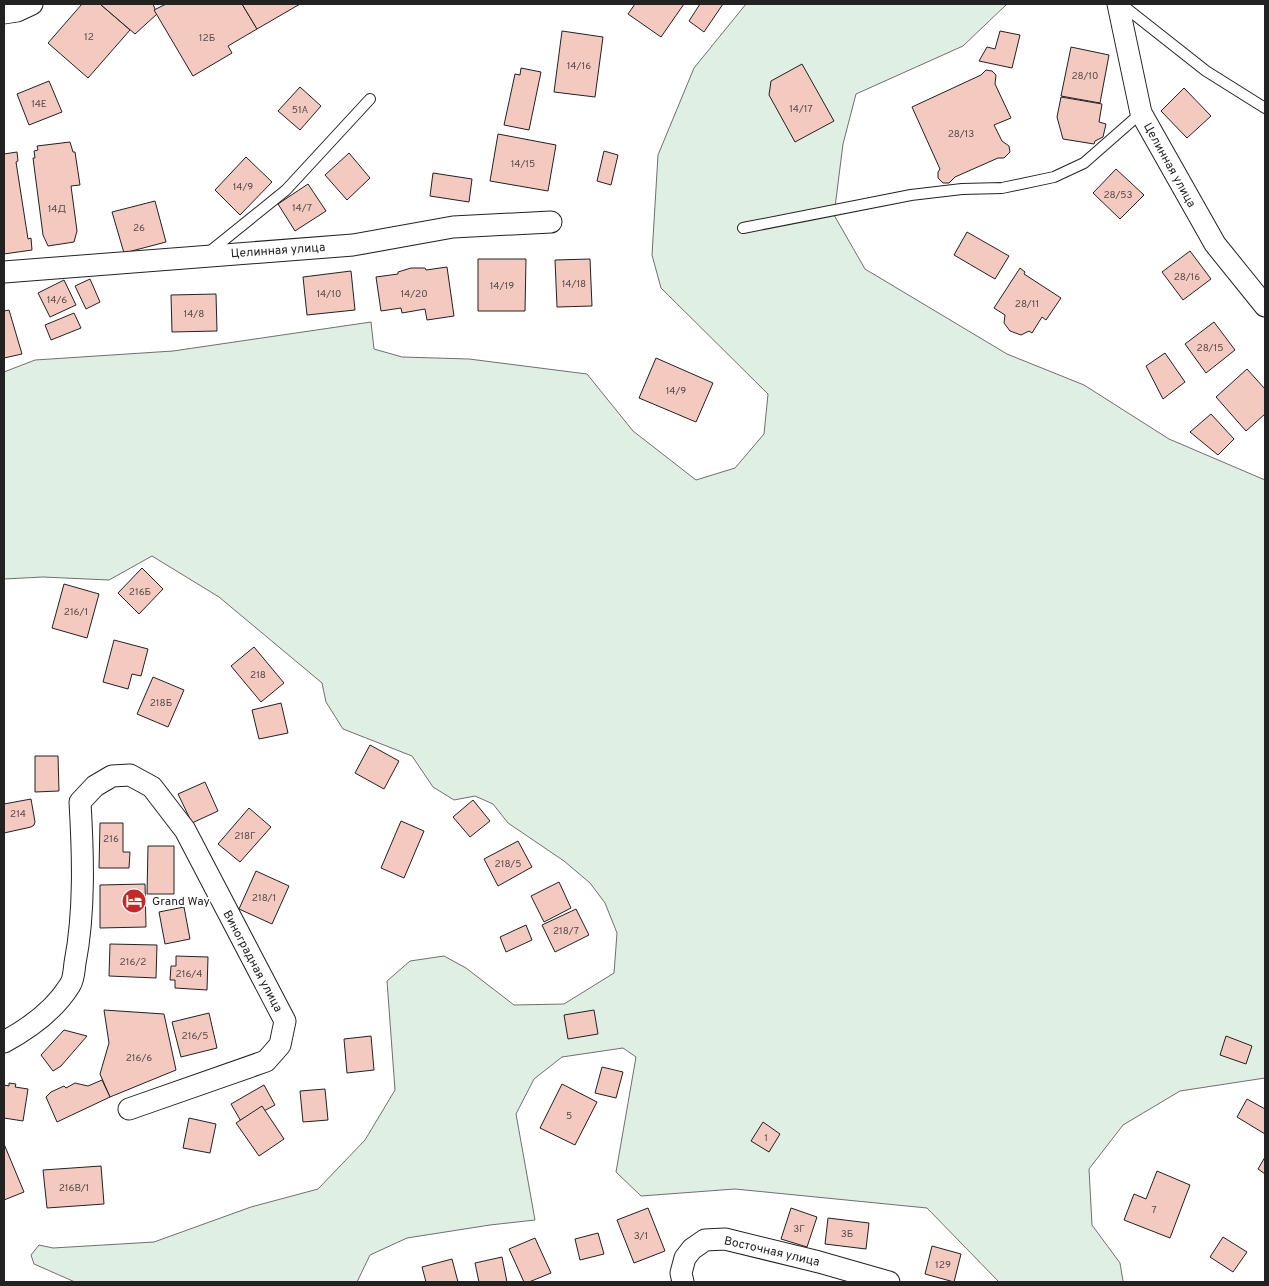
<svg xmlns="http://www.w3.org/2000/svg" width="1269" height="1286" viewBox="0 0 1269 1286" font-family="Overpass,sans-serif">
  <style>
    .green { fill: #e0efe3; stroke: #6f6f6f }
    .building { fill: #f3c9c0; stroke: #222 }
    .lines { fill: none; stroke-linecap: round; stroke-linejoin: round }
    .service-casing { stroke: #222; stroke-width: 12 }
    .minor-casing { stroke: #222; stroke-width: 23 }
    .service { stroke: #fff; stroke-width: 10 }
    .minor { stroke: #fff; stroke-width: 21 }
    .labels { text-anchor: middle; stroke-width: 4; stroke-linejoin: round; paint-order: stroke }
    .number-label { font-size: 10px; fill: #564c4a }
    .street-label { font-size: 12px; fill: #222; stroke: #fff }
    .poi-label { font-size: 12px; fill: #222; stroke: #fff; text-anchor: start }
  </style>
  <rect width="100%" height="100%" fill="#fff"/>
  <!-- green -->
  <polygon class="green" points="746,4 1007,4 963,46 856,94 843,144 834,215 865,269 1007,354 1084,385 1169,439 1265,480 1265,1078 1180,1091 1123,1125 1089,1169 1092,1225 1120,1263 1123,1281 1122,1282 999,1282 927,1208 735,1189 641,1196 616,1172 636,1057 623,1048 562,1057 534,1079 516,1114 535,1220 490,1225 407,1238 370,1255 357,1282 75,1282 34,1264 31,1255 39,1245 53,1248 154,1242 251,1207 318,1189 365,1140 395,1090 387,981 410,961 444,956 466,968 514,1005 564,1004 614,973 617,933 605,903 590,883 564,861 508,823 493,804 475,796 454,800 433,787 412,756 343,729 326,702 322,683 219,597 152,556 109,580 43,577 4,579 4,372 35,360 173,351 371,322 374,349 402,357 469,359 587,374 633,431 696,480 735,468 764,434 768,394 661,288 652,255 658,155 694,68"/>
  <!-- building -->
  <g class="building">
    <polygon points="82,4 100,4 130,30 88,78 48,43"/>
    <polygon points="100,4 153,4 157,14 135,34"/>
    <polygon points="166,4 242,4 257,29 228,46 232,53 193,76 154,10"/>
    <polygon points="242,4 300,4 257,29"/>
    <polygon points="635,4 684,4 661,37 628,14"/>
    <polygon points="700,4 723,4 704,32 689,21"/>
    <polygon points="562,31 603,37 595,97 554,92"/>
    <polygon points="1000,31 1020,35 1012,68 979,61 987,47 995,49"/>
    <polygon points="1071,47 1109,55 1100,103 1061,96"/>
    <polygon points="802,64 834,121 795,142 769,95 771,81"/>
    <polygon points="521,68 541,72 529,130 504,125 515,74 520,75"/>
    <polygon points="986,70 992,71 996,75 995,84 1011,118 994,125 1002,141 1009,146 1010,152 1004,158 998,158 955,177 949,183 943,183 938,178 938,172 940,169 912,107 981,75"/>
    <polygon points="49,81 62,112 29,125 17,94"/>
    <polygon points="300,87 321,106 300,130 278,111"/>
    <polygon points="1184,88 1211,116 1187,138 1161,111"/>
    <polygon points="1061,97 1102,104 1099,122 1106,124 1103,137 1095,141 1094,144 1063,139 1057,117"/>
    <polygon points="498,134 556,145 548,191 490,181"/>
    <polygon points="70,142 73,152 75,152 80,185 71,186 77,231 74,242 48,246 43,235 33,158 35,158 34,151 38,150 37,146"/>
    <polygon points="604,151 618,155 611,185 597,181"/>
    <polygon points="17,152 18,161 16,162 28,239 31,238 32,250 4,254 4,154"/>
    <polygon points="349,153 370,178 347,200 325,175"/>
    <polygon points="246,157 272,182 240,215 215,190"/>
    <polygon points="1116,169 1144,195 1120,219 1093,193"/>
    <polygon points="433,173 472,179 469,202 430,196"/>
    <polygon points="308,184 326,211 295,231 278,204"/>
    <polygon points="155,201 166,242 124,253 112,212"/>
    <polygon points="967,232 1009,256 995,279 954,255"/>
    <polygon points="1190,251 1211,279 1183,300 1162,272"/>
    <polygon points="478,259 526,259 525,311 478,311"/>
    <polygon points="590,259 592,306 557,307 555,260"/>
    <polygon points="447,267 454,316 427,320 425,309 402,313 401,308 381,311 376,277 398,274 398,272 411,268 425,268 426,270"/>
    <polygon points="1020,268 1025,272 1024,274 1061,298 1046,320 1042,317 1032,333 1029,331 1021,335 1010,331 1004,323 1005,315 994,308"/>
    <polygon points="351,271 355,310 307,315 303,277"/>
    <polygon points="90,279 100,302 86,309 75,286"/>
    <polygon points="64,280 76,305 50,317 38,293"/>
    <polygon points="216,294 217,331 172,332 171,295"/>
    <polygon points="9,310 22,354 4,358 4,311"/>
    <polygon points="74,313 81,328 51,340 45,325"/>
    <polygon points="1214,322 1235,350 1206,373 1185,344"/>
    <polygon points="1165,353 1185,382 1163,399 1146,366"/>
    <polygon points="656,358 713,383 696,422 639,398"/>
    <polygon points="1247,369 1265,389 1265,414 1246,431 1216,397"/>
    <polygon points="1211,414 1234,439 1218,455 1190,432"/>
    <polygon points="142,568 163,589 139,614 118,593"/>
    <polygon points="64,584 99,594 87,638 52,628"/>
    <polygon points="114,640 148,649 141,676 132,674 128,689 103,682"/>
    <polygon points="254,647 284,683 261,702 231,666"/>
    <polygon points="153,677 184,690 168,727 137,714"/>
    <polygon points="281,703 288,733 259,739 252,710"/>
    <polygon points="370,745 399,761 384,789 355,773"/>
    <polygon points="35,756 58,756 59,791 35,792"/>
    <polygon points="205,782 218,811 192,823 178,794"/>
    <polygon points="31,799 35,822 34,825 31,827 4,833 4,804"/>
    <polygon points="473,800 490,821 470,837 453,817"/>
    <polygon points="249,808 271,827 240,862 218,844"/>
    <polygon points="401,821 424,831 404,878 381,868"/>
    <polygon points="100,823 123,823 123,852 130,852 129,868 99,868"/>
    <polygon points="518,841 532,867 498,886 484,859"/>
    <polygon points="148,846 174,846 174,894 147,894"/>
    <polygon points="256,871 289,886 272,924 239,909"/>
    <polygon points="559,882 571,908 544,922 531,896"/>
    <polygon points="145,884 146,927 100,928 100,885"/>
    <polygon points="184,907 190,939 165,944 159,912"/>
    <polygon points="576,909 589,935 555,952 542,925"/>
    <polygon points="526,925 532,940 506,952 500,937"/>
    <polygon points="110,944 157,945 156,978 109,976"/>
    <polygon points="176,956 208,957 207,990 175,988 175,980 170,980 171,966 176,966"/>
    <polygon points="104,1010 164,1014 176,1070 110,1097 100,1074 109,1043"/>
    <polygon points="594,1010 598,1034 568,1039 564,1015"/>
    <polygon points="209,1013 217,1048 181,1057 172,1022"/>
    <polygon points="64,1030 87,1036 61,1066 53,1071 41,1055"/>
    <polygon points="371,1036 374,1070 347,1073 344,1039"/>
    <polygon points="1226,1036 1252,1046 1246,1064 1220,1055"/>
    <polygon points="602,1067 623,1072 616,1098 595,1093"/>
    <polygon points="102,1080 110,1097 57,1122 46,1097 51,1092 64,1086 66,1088 75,1083 88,1086"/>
    <polygon points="9,1083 16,1084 15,1087 28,1089 23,1121 4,1118 4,1085 9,1086"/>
    <polygon points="562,1084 597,1102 575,1145 540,1128"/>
    <polygon points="264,1085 275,1105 242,1123 231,1104"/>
    <polygon points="325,1089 328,1120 303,1122 300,1091"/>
    <polygon points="1247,1099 1265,1109 1265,1134 1237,1117"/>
    <polygon points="262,1106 284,1139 259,1156 236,1123"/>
    <polygon points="189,1118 216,1124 210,1153 183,1148"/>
    <polygon points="763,1122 780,1134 769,1152 751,1141"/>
    <polygon points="4,1144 24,1192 4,1200"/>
    <polygon points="1265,1157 1265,1174 1258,1169"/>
    <polygon points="101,1166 104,1204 47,1208 43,1170"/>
    <polygon points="1157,1171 1190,1185 1170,1238 1124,1220 1134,1194 1146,1199"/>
    <polygon points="648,1208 665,1251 634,1263 617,1220"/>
    <polygon points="791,1208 817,1217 807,1247 781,1239"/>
    <polygon points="828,1218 869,1223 866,1249 825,1244"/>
    <polygon points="598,1233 604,1254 580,1260 575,1239"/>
    <polygon points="1223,1237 1247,1252 1233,1272 1210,1257"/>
    <polygon points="535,1238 551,1273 529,1282 524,1282 509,1249"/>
    <polygon points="932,1246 961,1254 954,1282 925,1274"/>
    <polygon points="502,1257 507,1282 479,1282 475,1263"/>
    <polygon points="452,1259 458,1282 426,1282 422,1267"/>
  </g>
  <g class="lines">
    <defs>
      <g id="service">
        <polyline points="1121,4 1206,71 1265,108"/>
        <polyline points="743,228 911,195 962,189 1002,188 1054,177 1084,163 1141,113"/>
        <polyline points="208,253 286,190 370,99"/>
      </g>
      <g id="minor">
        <polyline points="1118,4 1141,113 1215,244 1265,306"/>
        <polyline points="4,13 17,11 32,4"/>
        <polyline points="4,272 353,245 453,227 551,222"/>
        <path d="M 4,1042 C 30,1028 54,1011 70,985 C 74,979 74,970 75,963 C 85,912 83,853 80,802 L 95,786 L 112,776 L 130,775 L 152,787 L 185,830 L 285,1021 L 280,1045 L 266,1061 L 129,1109"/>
        <polyline points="683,1282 681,1273 685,1258 692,1249 705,1240 725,1239 819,1262 889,1282"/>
      </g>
    </defs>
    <!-- service casing -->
    <use href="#service" class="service-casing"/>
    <!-- minor casing -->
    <use href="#minor" class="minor-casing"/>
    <!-- service -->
    <use href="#service" class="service"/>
    <!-- minor -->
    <use href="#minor" class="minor"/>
  </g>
  <!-- icons -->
  <defs>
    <symbol id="hotel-disc" viewBox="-11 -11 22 22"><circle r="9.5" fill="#c62828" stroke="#fff"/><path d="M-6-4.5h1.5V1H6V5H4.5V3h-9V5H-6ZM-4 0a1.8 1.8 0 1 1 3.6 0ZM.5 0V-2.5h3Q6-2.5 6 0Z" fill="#fff"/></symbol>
  </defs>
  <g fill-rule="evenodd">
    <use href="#hotel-disc" x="120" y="887" width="28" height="28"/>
  </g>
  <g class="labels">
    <!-- number labels -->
    <g class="number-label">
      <text x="89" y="40">12</text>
      <text x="207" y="41">12Б</text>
      <text x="579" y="69">14/16</text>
      <text x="1085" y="79">28/10</text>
      <text x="39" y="107">14Е</text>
      <text x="801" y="112">14/17</text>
      <text x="300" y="113">51А</text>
      <text x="961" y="137">28/13</text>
      <text x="523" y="167">14/15</text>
      <text x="243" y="190">14/9</text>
      <text x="1118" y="198">28/53</text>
      <text x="302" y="211">14/7</text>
      <text x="57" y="212">14Д</text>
      <text x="139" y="231">26</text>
      <text x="1187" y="280">28/16</text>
      <text x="574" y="287">14/18</text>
      <text x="502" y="289">14/19</text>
      <text x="329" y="297">14/10</text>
      <text x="414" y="297">14/20</text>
      <text x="57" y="303">14/6</text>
      <text x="1027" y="307">28/11</text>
      <text x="194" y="317">14/8</text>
      <text x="1210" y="351">28/15</text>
      <text x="676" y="394">14/9</text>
      <text x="140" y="595">216Б</text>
      <text x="76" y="615">216/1</text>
      <text x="258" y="678">218</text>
      <text x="161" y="706">218Б</text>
      <text x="18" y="817">214</text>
      <text x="245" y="839">218Г</text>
      <text x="111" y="842">216</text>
      <text x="508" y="867">218/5</text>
      <text x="264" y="901">218/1</text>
      <text x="566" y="934">218/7</text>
      <text x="133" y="965">216/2</text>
      <text x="189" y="977">216/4</text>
      <text x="195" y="1039">216/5</text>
      <text x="139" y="1061">216/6</text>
      <text x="569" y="1119">5</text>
      <text x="766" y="1141">1</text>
      <text x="74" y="1191">216В/1</text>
      <text x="1154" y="1213">7</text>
      <text x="799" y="1232">3Г</text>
      <text x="847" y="1237">3Б</text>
      <text x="641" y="1239">3/1</text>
      <text x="943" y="1268">129</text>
    </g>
    <!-- street labels -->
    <g class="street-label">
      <text transform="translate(1170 165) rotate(61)" y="4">Целинная улица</text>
      <text transform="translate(278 250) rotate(-4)" y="4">Целинная улица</text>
      <text transform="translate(253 961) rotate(62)" y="4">Виноградная улица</text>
      <text transform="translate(772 1251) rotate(13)" y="4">Восточная улица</text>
    </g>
    <!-- poi labels -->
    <g class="poi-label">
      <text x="152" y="905">Grand Way</text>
    </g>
  </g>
  <!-- border -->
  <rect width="1269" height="1286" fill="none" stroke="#222222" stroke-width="10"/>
</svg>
